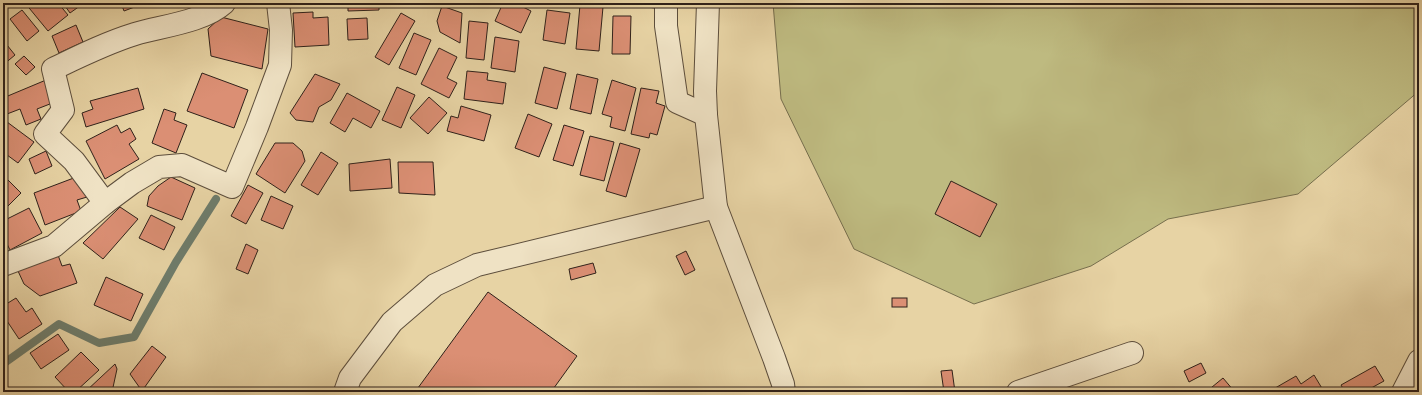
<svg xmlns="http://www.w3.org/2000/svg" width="1422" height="395" viewBox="0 0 1422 395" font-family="Alegreya,serif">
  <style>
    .green { fill: #beba80; stroke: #766e4d }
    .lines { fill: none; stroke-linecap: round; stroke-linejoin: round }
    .stream { stroke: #6e7c6b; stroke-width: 8 }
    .building { fill: #db8f74; stroke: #2f211a }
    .minor-casing { stroke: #5d4e3c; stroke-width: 24 }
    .minor { stroke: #efe2c4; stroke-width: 22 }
  </style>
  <rect width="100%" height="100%" fill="#e7d3a4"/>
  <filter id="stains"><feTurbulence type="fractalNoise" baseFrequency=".005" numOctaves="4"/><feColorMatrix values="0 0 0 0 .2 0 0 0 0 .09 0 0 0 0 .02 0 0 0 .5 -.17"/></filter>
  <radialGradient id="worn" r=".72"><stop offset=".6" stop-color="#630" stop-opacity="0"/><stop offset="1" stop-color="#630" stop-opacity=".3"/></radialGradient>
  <!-- green -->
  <polygon class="green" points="773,3 1419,3 1419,91 1298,194 1168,219 1091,266 974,304 854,249 781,99"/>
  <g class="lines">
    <!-- stream -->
    <polyline class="stream" points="3,364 59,324 99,343 134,337 176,262 216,199"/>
  </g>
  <!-- building -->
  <g class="building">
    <polygon points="25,3 58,3 68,15 48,31"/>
    <polygon points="63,3 84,3 70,13"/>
    <polygon points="121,3 145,3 124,11"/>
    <polygon points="348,3 379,3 379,10 348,11"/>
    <polygon points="503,3 515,3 531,11 521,33 495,21"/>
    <polygon points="617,3 656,3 656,8 617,4"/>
    <polygon points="580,5 603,7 599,51 576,49"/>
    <polygon points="442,6 462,13 460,43 440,32 437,21"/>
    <polygon points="22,10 39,31 27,41 10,19"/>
    <polygon points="547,10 570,13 565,44 543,40"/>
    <polygon points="313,12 313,18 328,17 329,45 295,47 293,13"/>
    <polygon points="401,13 415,21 389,65 375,57"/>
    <polygon points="613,16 631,16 630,54 612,54"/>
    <polygon points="221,17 268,29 262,69 211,56 208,29"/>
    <polygon points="367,18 368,39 348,40 347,19"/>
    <polygon points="469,21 488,23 484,60 466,58"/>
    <polygon points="76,25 83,42 59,53 52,36"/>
    <polygon points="414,33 431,40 416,75 399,68"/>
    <polygon points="495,37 519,41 515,72 491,68"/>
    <polygon points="3,40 15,55 3,65"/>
    <polygon points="439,48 457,57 447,78 457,83 449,98 421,84"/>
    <polygon points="24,56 35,67 26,75 15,64"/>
    <polygon points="544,67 566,73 557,109 535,103"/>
    <polygon points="467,71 488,73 487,80 506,83 503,104 464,99"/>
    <polygon points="202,73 248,90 234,128 187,111"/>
    <polygon points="315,74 340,84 331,100 319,107 313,122 296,120 290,113"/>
    <polygon points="577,74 598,79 591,114 570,109"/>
    <polygon points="46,80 55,102 37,109 41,119 26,125 20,109 7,114 3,104 3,98"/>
    <polygon points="612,80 636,88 625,131 610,127 612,117 602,114"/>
    <polygon points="397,87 415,95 401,128 382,120"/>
    <polygon points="138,88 144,109 86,127 82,113 93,109 90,101"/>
    <polygon points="641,88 659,91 656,103 665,106 657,135 650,133 649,138 631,134"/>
    <polygon points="347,93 380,111 371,128 353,118 345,132 330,123"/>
    <polygon points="429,97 447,113 428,134 410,118"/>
    <polygon points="461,106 491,115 484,141 447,131 451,116 458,118"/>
    <polygon points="164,109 176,113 174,120 187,125 176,153 152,143"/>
    <polygon points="528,114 552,124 539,157 515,148"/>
    <polygon points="3,119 34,142 18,163 3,152"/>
    <polygon points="117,125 121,133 130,128 136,139 129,144 139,159 105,179 86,141"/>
    <polygon points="564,125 584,131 573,166 553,160"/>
    <polygon points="590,136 614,142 604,181 580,175"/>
    <polygon points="275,143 293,143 302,151 305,161 285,193 256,174"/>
    <polygon points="620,143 640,149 626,197 606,191"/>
    <polygon points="46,151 52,166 35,174 29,159"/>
    <polygon points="321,152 338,163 318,195 301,185"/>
    <polygon points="390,159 392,188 350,191 349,164"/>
    <polygon points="398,162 433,162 435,195 399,193"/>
    <polygon points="79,176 87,197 77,200 81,211 45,225 34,193"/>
    <polygon points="171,177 195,188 182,220 147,206 149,196 158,186"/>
    <polygon points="7,179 21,193 3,211 3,183"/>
    <polygon points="951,181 997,204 980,237 935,214"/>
    <polygon points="248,185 263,193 246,224 231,216"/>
    <polygon points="271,196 293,206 283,229 261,220"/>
    <polygon points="120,207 138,219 103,259 83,243"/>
    <polygon points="29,208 42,233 10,250 3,236 3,221"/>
    <polygon points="151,215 175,227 164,250 139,238"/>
    <polygon points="246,244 258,250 248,274 236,269"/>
    <polygon points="686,251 695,270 685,275 676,256"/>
    <polygon points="58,255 62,266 70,264 77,283 40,296 24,284 18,271"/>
    <polygon points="593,263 596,273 571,280 569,269"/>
    <polygon points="106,277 143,294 131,321 94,305"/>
    <polygon points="488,292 577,356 551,392 415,392"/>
    <polygon points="16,298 26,312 32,308 42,324 19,339 3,315 3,306"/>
    <rect x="892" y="298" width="15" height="9"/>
    <polygon points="58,334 69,350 41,369 30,353"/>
    <polygon points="152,346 166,357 142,391 130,374"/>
    <polygon points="81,352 99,370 75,392 69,392 55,377"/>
    <polygon points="1201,363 1206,373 1189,382 1184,371"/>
    <polygon points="115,364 117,369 112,392 85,392"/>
    <polygon points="1375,366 1384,381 1364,392 1345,392 1341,385"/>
    <polygon points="952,370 955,392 944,392 941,371"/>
    <polygon points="1314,375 1323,390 1320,392 1270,391 1296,376 1301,384"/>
    <polygon points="1223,378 1234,391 1233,392 1206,392"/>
  </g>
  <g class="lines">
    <defs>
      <g id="minor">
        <polyline points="666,3 666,26 677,102 706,115"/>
        <polyline points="708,3 705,91 706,115 716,207 774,358 783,384 784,392"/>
        <path d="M 105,203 L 74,161 L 45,134 L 63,110 L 53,69 C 80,56 106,43 135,34 C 162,26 203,22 224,3"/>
        <polyline points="3,265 54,246 105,203 132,183 159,167 182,165 232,187 257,127 280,65 281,30 278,3"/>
        <polyline points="345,392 350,378 392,322 435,285 477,265 716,207"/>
        <polyline points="1018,392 1132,353"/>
        <polyline points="1403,392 1419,361"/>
      </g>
    </defs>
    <!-- minor casing -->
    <use href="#minor" class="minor-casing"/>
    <!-- minor -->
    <use href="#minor" class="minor"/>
  </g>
  <!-- margin -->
  <rect width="1422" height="395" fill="none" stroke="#e7d3a4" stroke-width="16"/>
  <rect x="4" y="4" width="1414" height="387" fill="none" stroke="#2f211a" stroke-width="2"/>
  <rect x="8" y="8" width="1406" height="379" fill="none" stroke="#2f211a"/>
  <rect width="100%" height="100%" filter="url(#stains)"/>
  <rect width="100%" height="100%" fill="url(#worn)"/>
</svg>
